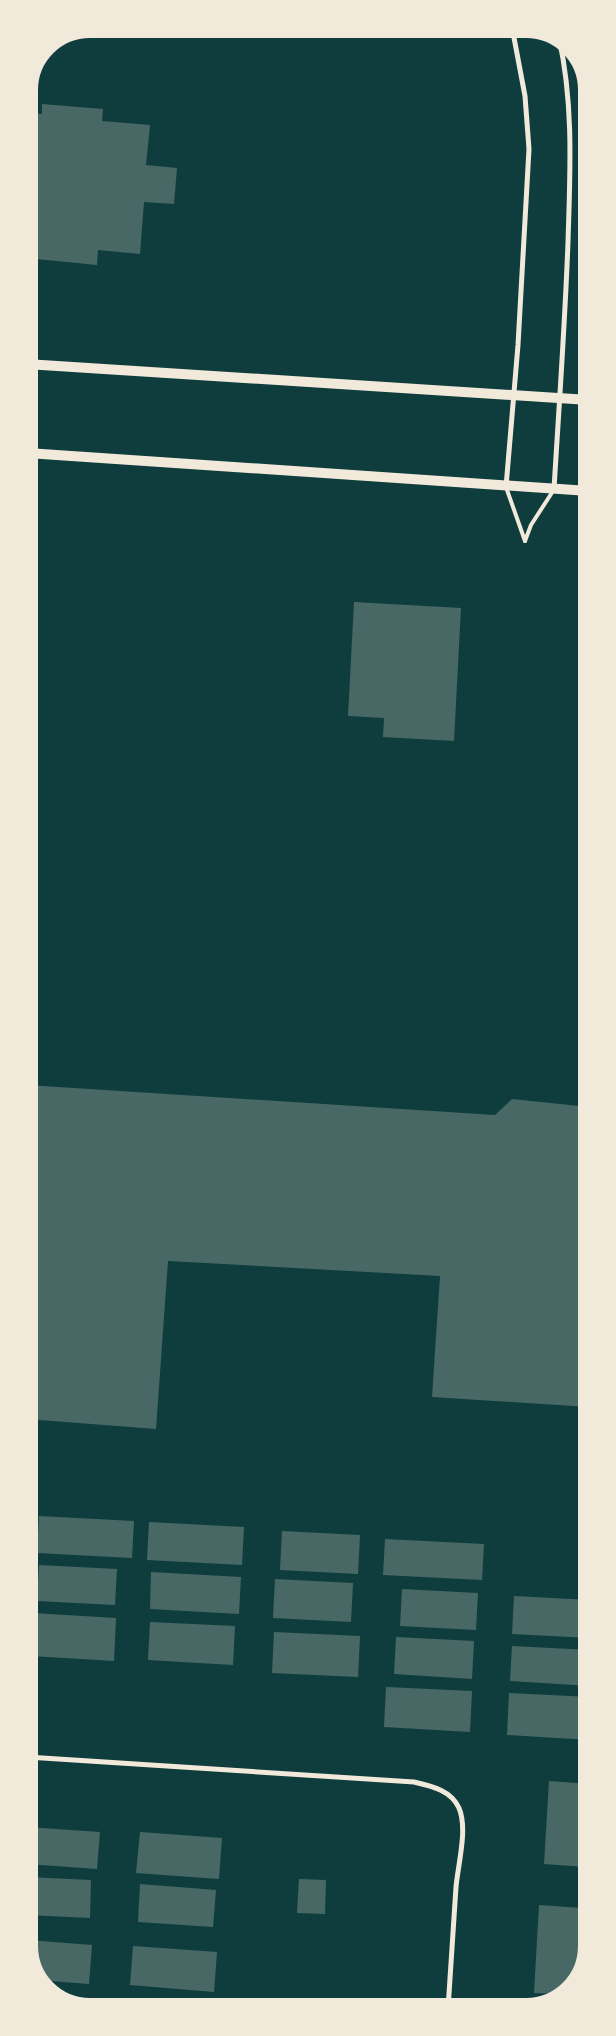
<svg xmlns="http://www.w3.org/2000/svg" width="616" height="2036" viewBox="0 0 616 2036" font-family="'Nunito Sans',sans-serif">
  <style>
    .building { fill: #486865 }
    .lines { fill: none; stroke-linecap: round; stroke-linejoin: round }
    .service { stroke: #f1e9da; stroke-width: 4 }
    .minor { stroke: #f1e9da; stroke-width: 5 }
    .secondary { stroke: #f1e9da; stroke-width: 10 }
    .rim { fill: none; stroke: #f1e9da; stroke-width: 6 }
  </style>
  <rect width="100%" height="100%" fill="#0f3d3e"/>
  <!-- building -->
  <g class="building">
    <polygon points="42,104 103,109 102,121 150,125 146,165 177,168 174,204 144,202 140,254 98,250 97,265 26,258 26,112 42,114"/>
    <polygon points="354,602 461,608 454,741 383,737 384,718 348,716"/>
    <polygon points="27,1085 495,1115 512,1099 589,1107 589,1407 432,1397 440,1276 168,1261 156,1429 27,1419"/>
    <polygon points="39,1516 134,1521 132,1558 37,1553"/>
    <polygon points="149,1522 244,1527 242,1565 147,1560"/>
    <polygon points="282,1531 360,1535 358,1574 280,1570"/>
    <polygon points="385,1539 484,1544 482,1580 383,1575"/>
    <polygon points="39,1565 117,1569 115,1605 37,1601"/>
    <polygon points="151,1572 241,1577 239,1614 150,1609"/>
    <polygon points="275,1579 353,1583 351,1622 273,1618"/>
    <polygon points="402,1589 478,1593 476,1630 400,1626"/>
    <polygon points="514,1596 590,1600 590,1638 512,1634"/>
    <polygon points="33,1613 116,1618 114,1661 31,1656"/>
    <polygon points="150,1622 235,1626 233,1665 148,1660"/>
    <polygon points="274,1632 360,1636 358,1677 272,1673"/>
    <polygon points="396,1637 474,1641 472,1679 394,1674"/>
    <polygon points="512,1646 590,1650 590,1686 510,1681"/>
    <polygon points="386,1687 472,1691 470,1732 384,1727"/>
    <polygon points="509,1693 590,1697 590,1740 507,1735"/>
    <polygon points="549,1781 590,1784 586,1867 544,1864"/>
    <polygon points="27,1827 100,1832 97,1869 27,1864"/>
    <polygon points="140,1832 222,1838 219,1879 136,1873"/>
    <polygon points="27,1877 91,1880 90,1918 27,1915"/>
    <polygon points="299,1879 326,1880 325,1914 297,1913"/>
    <polygon points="140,1884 216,1890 213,1927 138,1922"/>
    <polygon points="539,1905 582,1908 578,1981 576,1985 562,1994 534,1993"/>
    <polygon points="28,1940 92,1945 89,1984 39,1980 28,1959"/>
    <polygon points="133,1946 217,1952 214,1992 130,1985"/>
  </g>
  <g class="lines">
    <!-- service -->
    <g class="service">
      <polyline points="506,487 525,541"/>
      <polyline points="525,541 531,525 553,491"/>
    </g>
    <!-- minor -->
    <g class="minor">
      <polyline points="506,487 518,345 529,149 525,96 512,27"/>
      <path d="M 554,489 C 559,406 565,324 568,242 C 570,174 574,105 559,38"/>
      <path d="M 27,1757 L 414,1782 C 431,1786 451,1790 459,1808 C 468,1829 458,1864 456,1887 C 453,1927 451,1968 448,2009"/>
    </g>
    <!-- secondary -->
    <g class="secondary">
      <polyline points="26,364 589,400"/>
      <polyline points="27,453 589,491"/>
    </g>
  </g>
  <!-- crop -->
  <path d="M0 0H616V2036H0ZM90 35H526A55 55 0 0 1 581 90V1946A55 55 0 0 1 526 2001H90A55 55 0 0 1 35 1946V90A55 55 0 0 1 90 35Z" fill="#f1e9da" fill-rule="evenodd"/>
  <path class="rim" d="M90 35H526A55 55 0 0 1 581 90V1946A55 55 0 0 1 526 2001H90A55 55 0 0 1 35 1946V90A55 55 0 0 1 90 35Z"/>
</svg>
